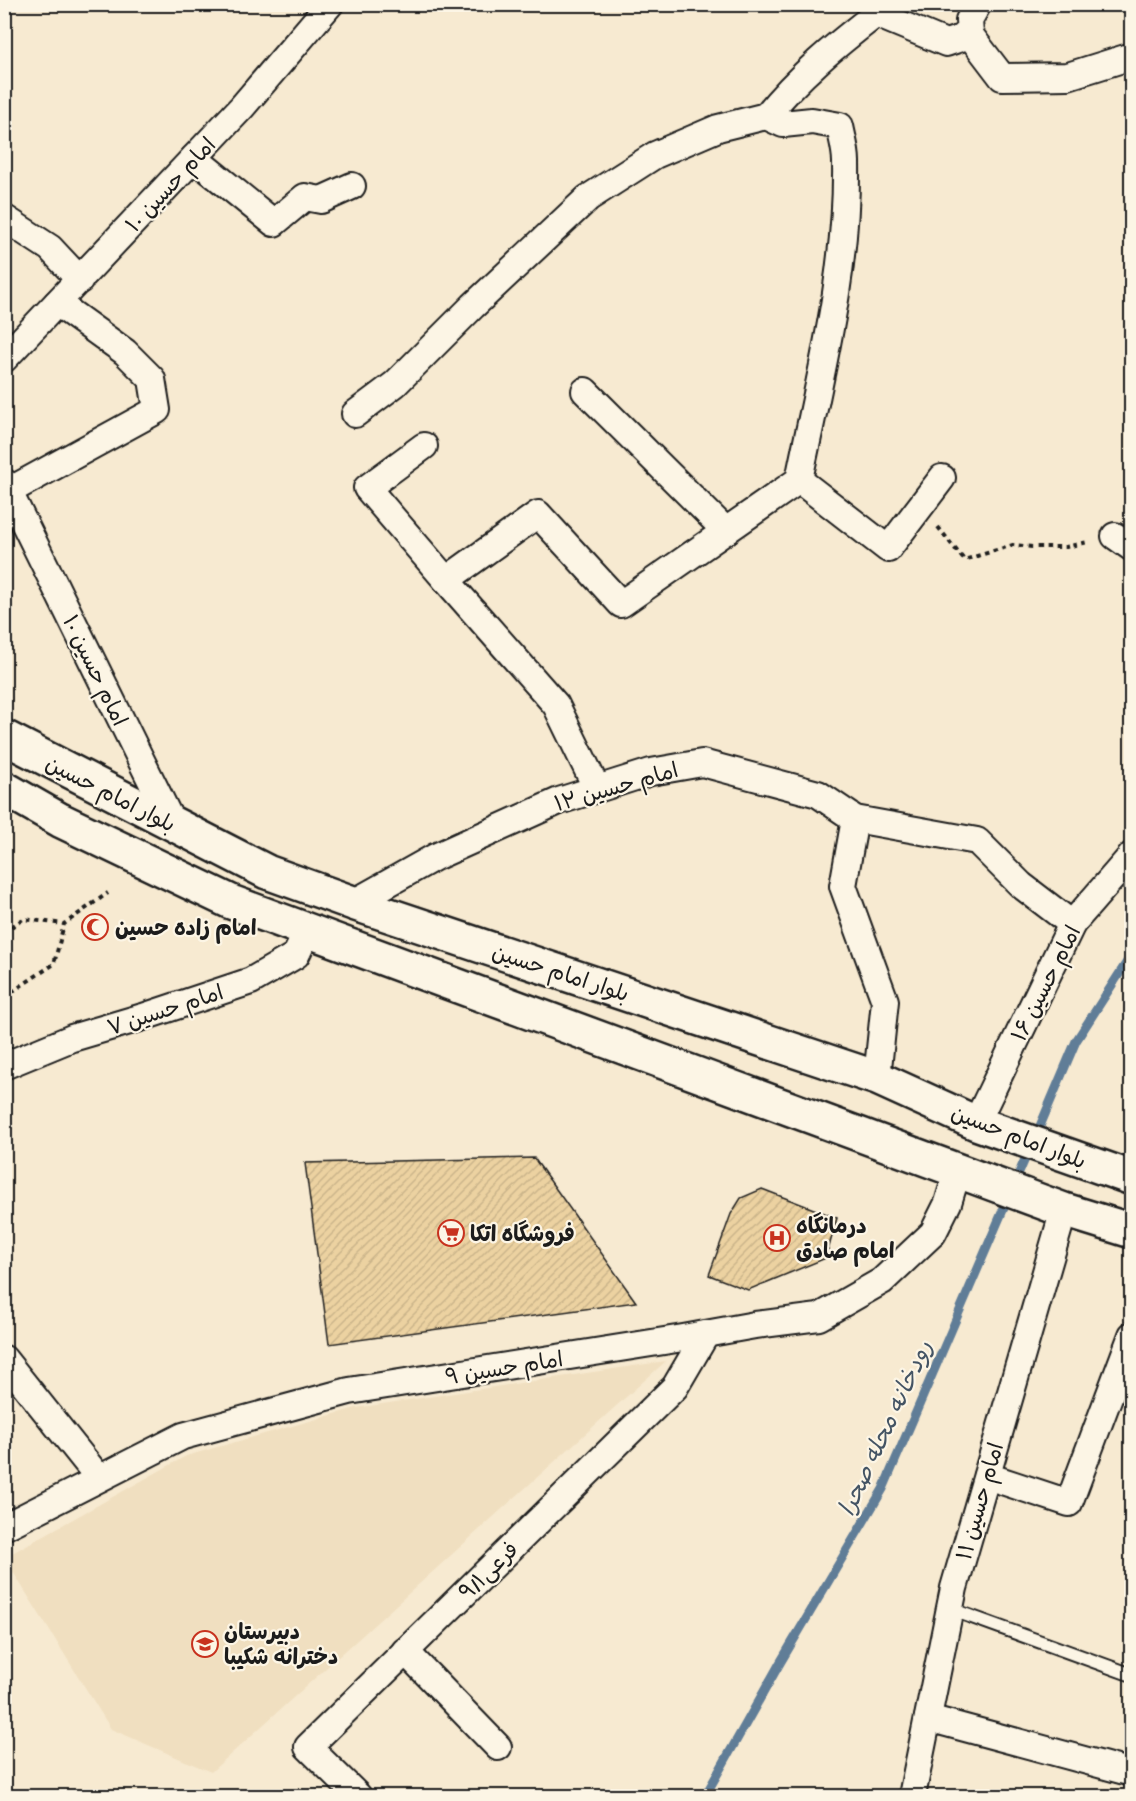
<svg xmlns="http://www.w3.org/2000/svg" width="1136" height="1801" viewBox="0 0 1136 1801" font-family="'Gochi Hand','Playpen Sans Arabic',sans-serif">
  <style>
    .built { fill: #f0dfc0 }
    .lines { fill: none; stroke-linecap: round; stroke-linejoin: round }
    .stream { stroke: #617d97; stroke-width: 9 }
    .building { fill: url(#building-hatch); stroke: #1c1c1c; stroke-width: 1.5 }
    .lane-casing { stroke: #1c1c1c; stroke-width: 16 }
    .street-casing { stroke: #1c1c1c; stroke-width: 30 }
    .secondary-casing { stroke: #1c1c1c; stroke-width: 38 }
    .path { stroke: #1c1c1c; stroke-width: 4; stroke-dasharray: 4.5 4.5; stroke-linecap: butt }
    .lane { stroke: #fcf5e5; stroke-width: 12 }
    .street { stroke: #fcf5e5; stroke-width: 26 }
    .secondary { stroke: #fcf5e5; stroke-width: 33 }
    .labels { text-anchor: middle; stroke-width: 4.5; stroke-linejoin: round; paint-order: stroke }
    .street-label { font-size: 22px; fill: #1c1c1c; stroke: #fcf5e5 }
    .poi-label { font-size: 22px; font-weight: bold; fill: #1c1c1c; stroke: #fcf5e5; text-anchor: start }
    .water-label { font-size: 24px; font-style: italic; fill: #445464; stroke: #fcf5e5 }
  </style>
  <defs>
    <pattern id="building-hatch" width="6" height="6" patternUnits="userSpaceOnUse" patternTransform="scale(1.5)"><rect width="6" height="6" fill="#ecd2a1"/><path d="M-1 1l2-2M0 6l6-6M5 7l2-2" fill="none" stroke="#cab48a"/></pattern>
  </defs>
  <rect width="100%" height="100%" fill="#f7ead1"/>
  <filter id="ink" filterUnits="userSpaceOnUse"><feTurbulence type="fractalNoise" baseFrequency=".0167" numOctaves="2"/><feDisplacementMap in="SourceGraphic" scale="12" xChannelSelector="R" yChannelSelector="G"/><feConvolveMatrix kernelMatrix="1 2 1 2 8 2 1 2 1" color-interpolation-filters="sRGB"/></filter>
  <g filter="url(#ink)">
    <!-- built -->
    <polygon class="built" points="666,1361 211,1772 111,1729 5,1559 5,1557 186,1456 356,1408"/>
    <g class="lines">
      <!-- stream -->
      <g class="stream">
        <polyline points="1040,1126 1076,1041 1132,954"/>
        <polyline points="705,1796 780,1663 883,1489 1025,1159"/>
      </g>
    </g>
    <!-- building -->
    <g class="building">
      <polygon points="534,1158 636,1302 329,1344 305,1163"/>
      <polygon points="762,1189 837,1218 826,1258 748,1290 709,1275 731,1214 741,1198"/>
    </g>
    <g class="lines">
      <defs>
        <polyline id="lane" points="950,1609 1132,1675"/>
        <g id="street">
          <polyline points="970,35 969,20 978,4"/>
          <polyline points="194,158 274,223 305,197 321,200 352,186"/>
          <polyline points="4,218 50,248 80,280"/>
          <polyline points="4,359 242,107 330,4"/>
          <polyline points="585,391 726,531"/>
          <polyline points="355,414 395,384 473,306 588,198 655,155 718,128 766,116"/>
          <polyline points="424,446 367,488 446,580"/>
          <polyline points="799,480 888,549 942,478"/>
          <polyline points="4,482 173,825"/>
          <polyline points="9,491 157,410 152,379 125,352 57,303"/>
          <polyline points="1115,536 1132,548"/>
          <path d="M 597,789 L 556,705 L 446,580 L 538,514 L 621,604 L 799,480 C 820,376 848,270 846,162 C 846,150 842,137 840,126 L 812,121 L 783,124 L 766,116 C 798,76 836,45 876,14 L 946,43 L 970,35 L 1002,77 L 1068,76 L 1132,56"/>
          <polyline points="855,819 843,886 885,1001 877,1078"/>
          <polyline points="353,903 435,857 559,801 651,772 702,763 818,794 855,819 977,841 1021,885 1072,924"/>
          <polyline points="4,1066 72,1038 143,1017 251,981 296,955 308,930"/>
          <polyline points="976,1123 1072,924 1132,855"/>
          <polyline points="4,1359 99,1478"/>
          <polyline points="987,1476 1069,1503 1132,1335"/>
          <polyline points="4,1527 183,1436 349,1391 683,1338 755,1325 819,1317 882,1281 933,1233 948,1203 958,1170"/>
          <polyline points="405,1651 498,1747"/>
          <polyline points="928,1718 1132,1773"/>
          <polyline points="358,1796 308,1747 675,1387 706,1334"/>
          <polyline points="912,1796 954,1588 1064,1210"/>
        </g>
        <g id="secondary">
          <polyline points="4,737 267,872 353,903 877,1078 976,1123 1132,1178"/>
          <polyline points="4,788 60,820 231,902 1064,1210 1132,1231"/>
        </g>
      </defs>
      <!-- lane casing -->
      <use href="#lane" class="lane-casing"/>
      <!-- street casing -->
      <use href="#street" class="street-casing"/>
      <!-- secondary casing -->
      <use href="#secondary" class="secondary-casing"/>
      <!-- path -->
      <g class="path">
        <polyline points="938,527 964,560 1013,545 1032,547 1066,547 1088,542"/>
        <polyline points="4,932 23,919 64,924"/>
        <polyline points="4,997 54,964 64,924 108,893"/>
      </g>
      <!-- lane -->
      <use href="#lane" class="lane"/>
      <!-- street -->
      <use href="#street" class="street"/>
      <!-- secondary -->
      <use href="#secondary" class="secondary"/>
    </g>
  </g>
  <!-- icons -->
  <defs>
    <symbol id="mosque-ring" viewBox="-11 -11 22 22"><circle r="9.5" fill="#fcf5e5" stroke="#c8321e" stroke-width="1.5"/><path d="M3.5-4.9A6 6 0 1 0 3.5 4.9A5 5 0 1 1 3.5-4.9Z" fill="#c8321e"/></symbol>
    <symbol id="supermarket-ring" viewBox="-11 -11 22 22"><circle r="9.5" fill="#fcf5e5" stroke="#c8321e" stroke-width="1.5"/><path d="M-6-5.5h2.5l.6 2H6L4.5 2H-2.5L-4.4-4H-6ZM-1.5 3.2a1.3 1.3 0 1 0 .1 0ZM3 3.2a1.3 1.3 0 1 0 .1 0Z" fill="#c8321e"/></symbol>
    <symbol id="hospital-ring" viewBox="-11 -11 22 22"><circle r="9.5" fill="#fcf5e5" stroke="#c8321e" stroke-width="1.5"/><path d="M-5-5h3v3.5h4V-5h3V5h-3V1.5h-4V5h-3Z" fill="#c8321e"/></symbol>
    <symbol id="school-ring" viewBox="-11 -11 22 22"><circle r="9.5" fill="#fcf5e5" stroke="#c8321e" stroke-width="1.5"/><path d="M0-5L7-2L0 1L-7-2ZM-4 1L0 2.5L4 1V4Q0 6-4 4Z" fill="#c8321e"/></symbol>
  </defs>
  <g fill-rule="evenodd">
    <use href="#mosque-ring" x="80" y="912" width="30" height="30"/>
    <use href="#supermarket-ring" x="436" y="1218" width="30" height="30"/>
    <use href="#hospital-ring" x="762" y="1223" width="30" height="30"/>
    <use href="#school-ring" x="190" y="1629" width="30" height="30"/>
  </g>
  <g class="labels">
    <!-- street labels -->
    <g class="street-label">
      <text transform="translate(170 184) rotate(-47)" y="8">امام حسین ۱۰</text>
      <text transform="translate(96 670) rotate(64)" y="8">امام حسین ۱۰</text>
      <text transform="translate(616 786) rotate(-16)" y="8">امام حسین ۱۲</text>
      <text transform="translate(111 793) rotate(27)" y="8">بلوار امام حسین</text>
      <text transform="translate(561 972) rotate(18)" y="8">بلوار امام حسین</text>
      <text transform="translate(1045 983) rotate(-63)" y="8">امام حسین ۱۶</text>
      <text transform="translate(165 1009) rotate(-18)" y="8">امام حسین ۷</text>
      <text transform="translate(1019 1136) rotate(21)" y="8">بلوار امام حسین</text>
      <text transform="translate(504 1367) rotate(-9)" y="8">امام حسین ۹</text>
      <text transform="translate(979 1501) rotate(-74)" y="8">امام حسین ۱۱</text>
      <text transform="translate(488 1570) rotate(-44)" y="8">فرعی۹/۱</text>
    </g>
    <!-- poi labels -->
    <g class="poi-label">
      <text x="115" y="935">امام زاده حسین</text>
      <text x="796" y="1233">درمانگاه<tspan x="796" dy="25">امام صادق</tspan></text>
      <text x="470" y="1241">فروشگاه اتکا</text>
      <text x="224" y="1639">دبیرستان<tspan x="224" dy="25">دخترانه شکیبا</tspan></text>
    </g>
    <!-- water labels -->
    <g class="water-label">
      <text transform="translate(885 1428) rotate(-65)" y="8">رودخانه محله صحرا</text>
    </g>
  </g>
  <!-- margin -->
  <rect width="1136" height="1801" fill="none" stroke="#fcf5e5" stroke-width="24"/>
  <rect x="12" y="12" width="1112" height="1777" fill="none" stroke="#1c1c1c" stroke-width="2" filter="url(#ink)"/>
</svg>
